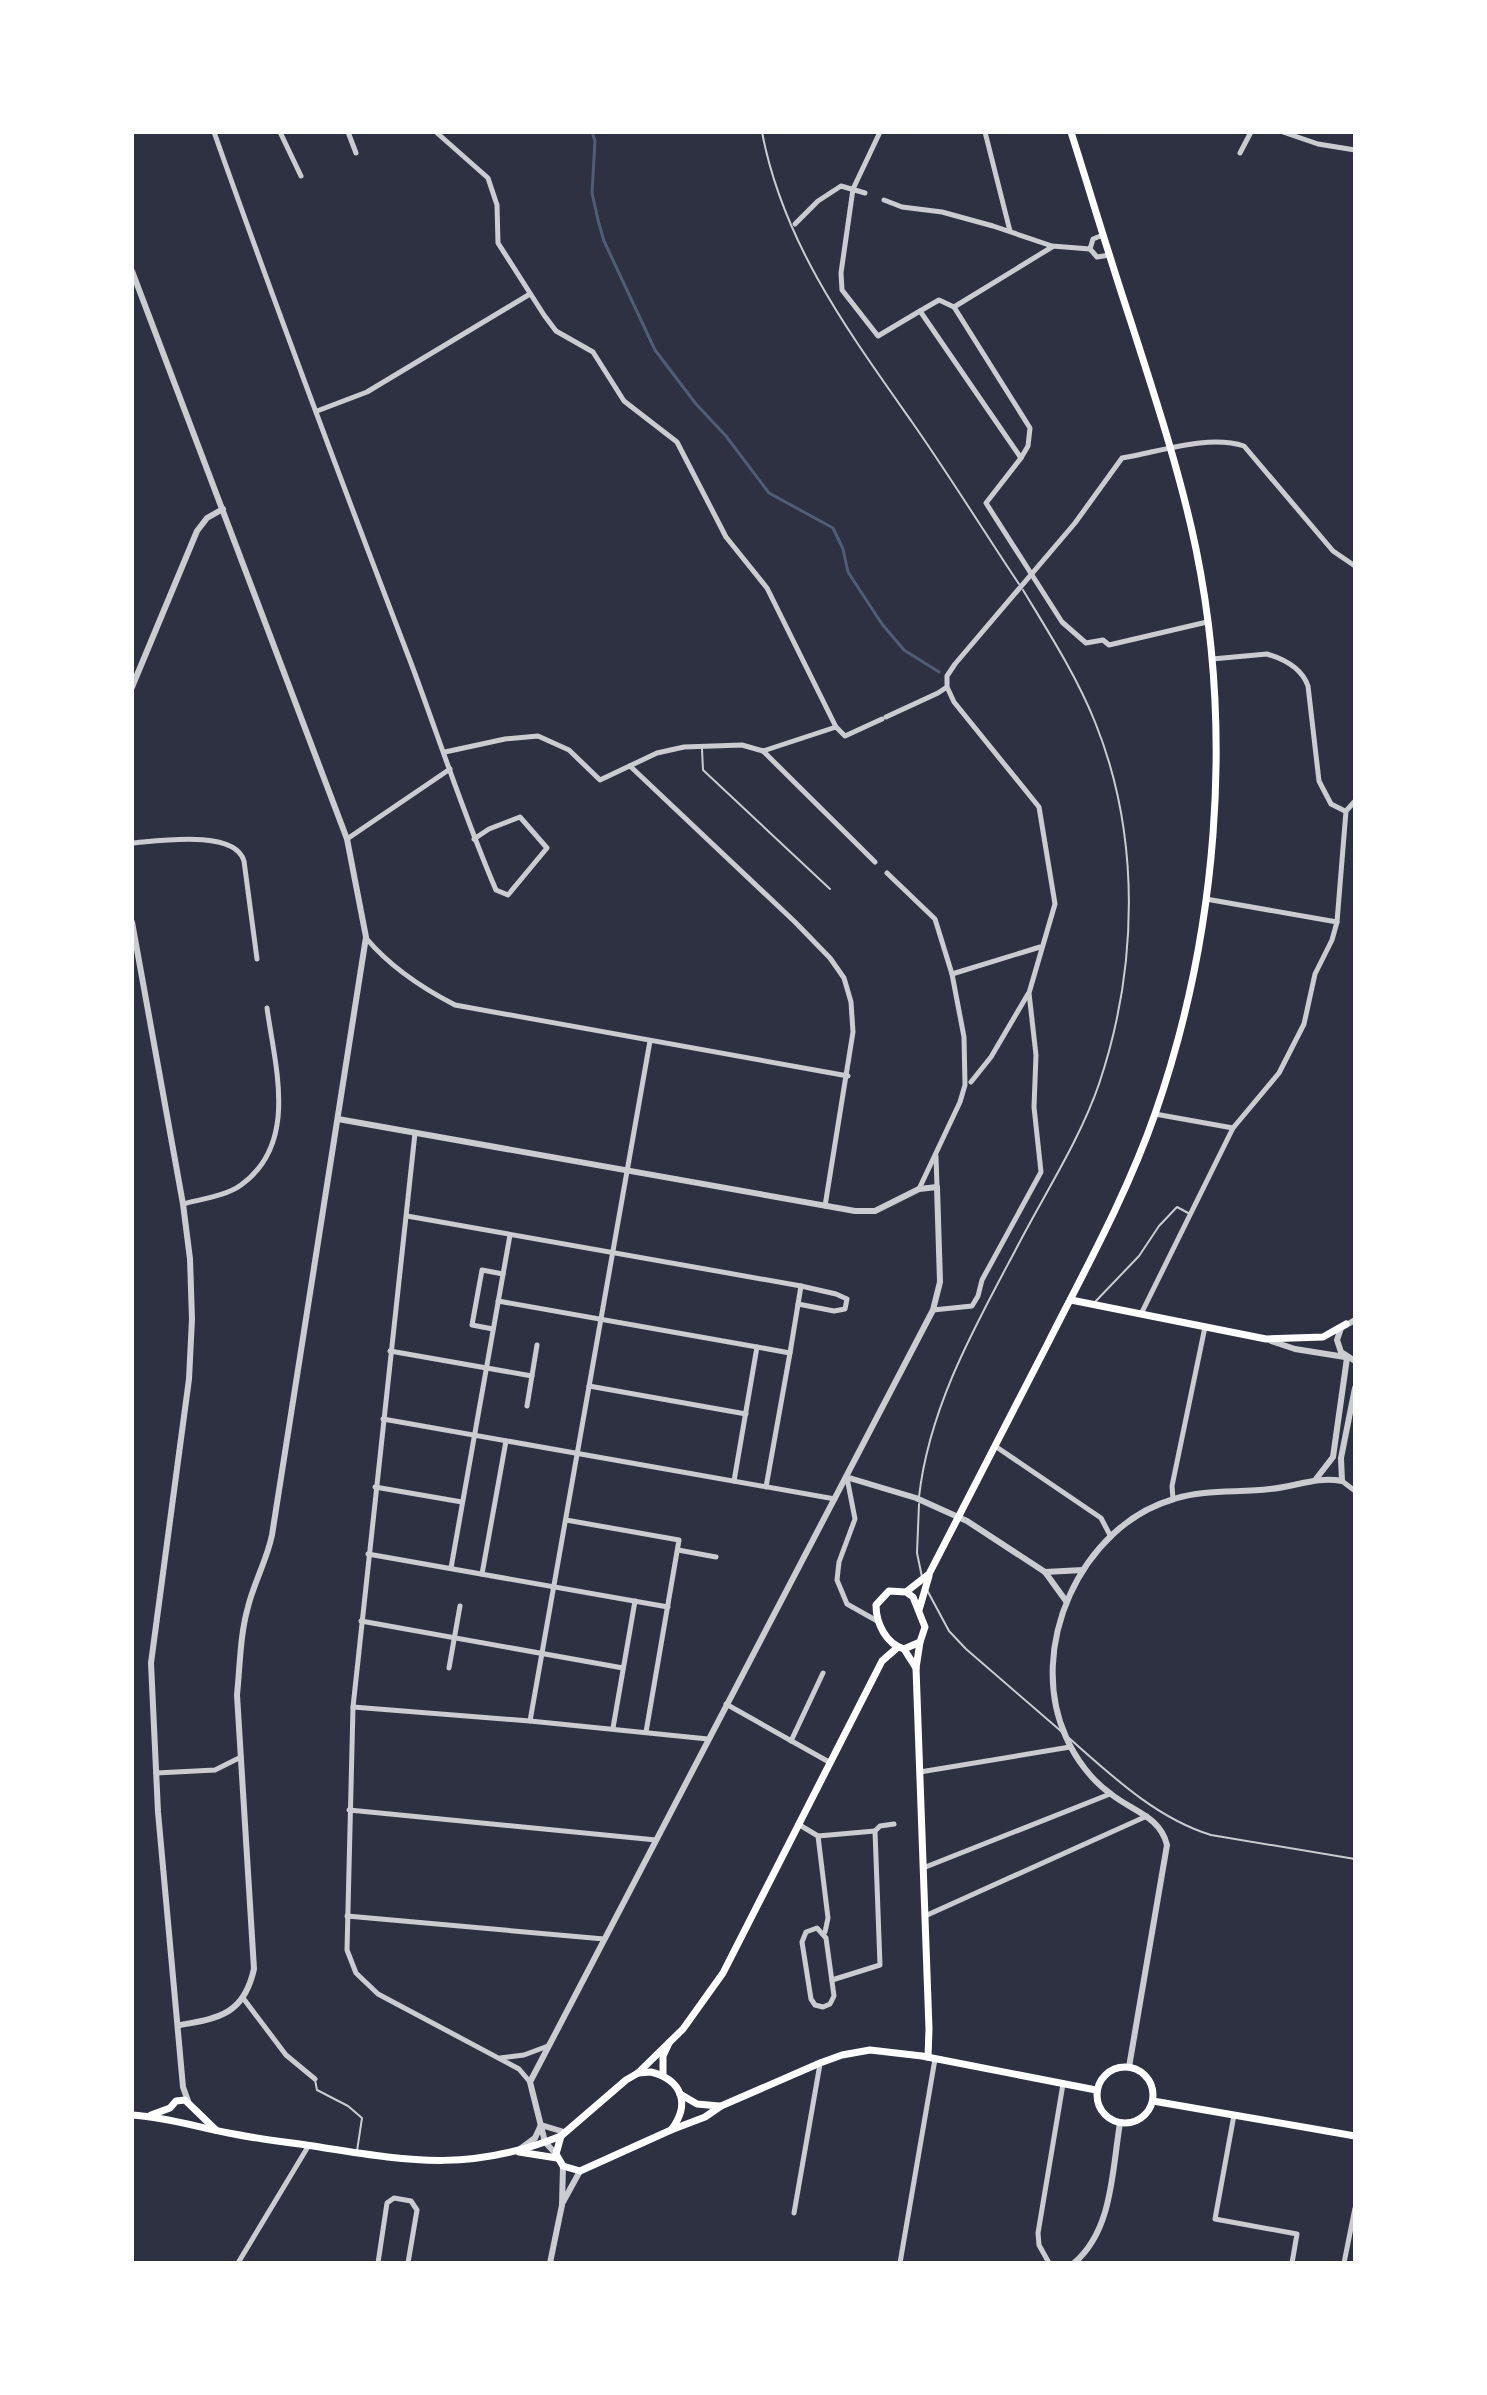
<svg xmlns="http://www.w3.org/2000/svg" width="1487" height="2395" viewBox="0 0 1487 2395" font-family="Figtree,sans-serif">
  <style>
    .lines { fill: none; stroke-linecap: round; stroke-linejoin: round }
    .stream { stroke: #4f5d75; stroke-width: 3 }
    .service { stroke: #caccd0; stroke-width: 2 }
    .minor { stroke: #caccd0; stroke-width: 5 }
    .tertiary { stroke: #caccd0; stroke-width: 6 }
    .secondary { stroke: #fff; stroke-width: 7 }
  </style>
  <rect width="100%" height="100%" fill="#2d3142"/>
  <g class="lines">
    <!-- stream -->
    <polyline class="stream" points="592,132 595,141 592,193 598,220 604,241 655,350 696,404 726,436 769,493 833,528 843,549 848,572 882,624 904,650 939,672"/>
    <!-- service -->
    <g class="service">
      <path d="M 762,132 C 783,243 848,331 912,422 C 949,475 983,530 1019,584"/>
      <polyline points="702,749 703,770 830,889"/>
      <polyline points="1094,1303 1139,1256 1159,1226 1177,1207 1190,1214"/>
      <path d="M 919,1497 C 929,1408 974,1328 1015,1251 C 1043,1196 1079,1142 1099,1084 C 1138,968 1141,836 1095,722 C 1076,675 1049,633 1023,590"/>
      <polyline points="919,1504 917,1553 922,1577"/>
      <polyline points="927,1590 949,1631 966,1649 1062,1732"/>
      <path d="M 1069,1738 C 1112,1776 1156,1818 1211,1835 L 1355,1859"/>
      <polyline points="315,2080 317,2090 348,2106 362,2118 357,2151"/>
    </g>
    <!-- minor -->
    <g class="minor">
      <path d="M 214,132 C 277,310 343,486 411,663 C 439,738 464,816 496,890 L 508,895 L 547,848 L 520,817 L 489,829 L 474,839"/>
      <polyline points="280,132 301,176"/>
      <polyline points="348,132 356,153"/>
      <polyline points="436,132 488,178 497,205 498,243 544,315 556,331 593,352 624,401 677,442 726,537 767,588 836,727"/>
      <polyline points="880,132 853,189 841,273 842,290 878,336 920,311"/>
      <polyline points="985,132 1010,231"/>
      <polyline points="1283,132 1318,144 1355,150"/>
      <polyline points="1240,153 1251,132"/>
      <polyline points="884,200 902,207 942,212 993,226 1052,246 1090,249"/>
      <polyline points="795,224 818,201 841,186 865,193"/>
      <polyline points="1103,235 1093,239 1090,249 1097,257 1110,255"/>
      <polygon points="939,300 954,307 1030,428 1028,446 1021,458 920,311"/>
      <polyline points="954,307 1052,247"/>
      <polyline points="317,411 367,392 530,294"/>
      <polyline points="1021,458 986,503 1062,622 1086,643 1103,640 1109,645 1207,622"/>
      <path d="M 1212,659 L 1267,654 C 1284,659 1302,669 1308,686 L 1319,781 L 1331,804 L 1345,811"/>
      <path d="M 886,717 L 938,693 L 947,687 L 947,676 L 955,664 L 1075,523 L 1122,458 C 1159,452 1208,434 1244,446 L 1333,551 L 1355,566"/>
      <polyline points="763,751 875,862"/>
      <polyline points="445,752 505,739 538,736 569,750 600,780 657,753 684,747 742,745 763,751 836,727 845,736 882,719"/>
      <polyline points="630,766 795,922 830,958 844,978 851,1002 853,1032 825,1206"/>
      <polyline points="347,839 450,769"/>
      <path d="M 132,843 C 158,841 235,829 244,861 L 257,959"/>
      <polyline points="887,873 935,919 952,974 964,1037 965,1085 960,1102 919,1189"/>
      <polyline points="1206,899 1337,922"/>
      <path d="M 366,938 C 391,968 422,988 455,1005 L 848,1076"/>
      <polyline points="952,974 1040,947"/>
      <polyline points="971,1082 991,1057 1028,994"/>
      <polyline points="1155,1114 1233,1128"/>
      <polyline points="415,1133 353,1707 347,1950 356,1973 378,1994 519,2069 530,2082"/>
      <polyline points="936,1156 937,1187"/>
      <path d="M 183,1204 C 201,1199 226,1196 241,1185 C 299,1143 275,1067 267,1008"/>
      <polyline points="407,1216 801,1286 836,1294 847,1299 845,1309 834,1311 798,1304"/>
      <polyline points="498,1301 757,1347"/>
      <polyline points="933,1310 972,1306 978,1296 982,1280 1041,1172 1034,1107 1036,1055 1029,993 1055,904 1039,807 954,702 947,687"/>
      <polyline points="1141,1314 1233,1128 1279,1073 1304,1024 1315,974 1332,940 1337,922 1346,811 1355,801"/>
      <polyline points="493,1329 472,1325 482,1270 503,1274"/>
      <polyline points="390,1351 532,1376"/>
      <polyline points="790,1353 801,1286"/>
      <polyline points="589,1386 746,1414"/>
      <polyline points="527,1406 537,1345"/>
      <polyline points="383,1419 835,1499"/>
      <polyline points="995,1446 1101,1518 1111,1537"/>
      <polyline points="847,1478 855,1519 839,1562 837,1580 847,1604 879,1622"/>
      <polyline points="734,1481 757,1347 790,1353 766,1487"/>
      <polyline points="1342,1481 1355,1491"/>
      <polyline points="375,1487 462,1502"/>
      <polyline points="1173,1499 1172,1486 1205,1327"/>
      <polyline points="566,1520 679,1540 646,1732"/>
      <polyline points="678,1550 716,1557"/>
      <polyline points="368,1554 668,1607"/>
      <polyline points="451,1568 510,1235"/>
      <polyline points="482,1574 506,1441"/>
      <polyline points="361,1621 623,1668"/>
      <polyline points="449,1668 460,1606"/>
      <polyline points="726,1704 829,1762"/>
      <polyline points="353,1707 530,1721 708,1739"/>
      <polyline points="530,1721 650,1041"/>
      <polyline points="613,1728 635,1601"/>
      <polyline points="791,1741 823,1673"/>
      <polyline points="920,1772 1070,1747"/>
      <polyline points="156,1773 215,1770 241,1757"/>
      <polyline points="349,1810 656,1840"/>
      <polyline points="798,1824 818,1836 828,1918 825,1932"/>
      <polyline points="875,1831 880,1826 894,1824"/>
      <polyline points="818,1836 875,1831 880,1965 832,1980"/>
      <polyline points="923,1868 1110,1794"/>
      <polyline points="347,1916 604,1939"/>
      <polyline points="925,1916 1147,1816"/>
      <polygon points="817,1928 826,1938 834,1996 830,2004 823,2007 815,2005 811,1999 802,1942 806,1932"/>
      <polyline points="243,1998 286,2055 315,2079"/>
      <polyline points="500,2058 524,2055 548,2046"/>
      <polyline points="1234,2115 1215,2219 1297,2234 1292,2263"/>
      <polyline points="794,2213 820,2064"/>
      <polyline points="238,2263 309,2145"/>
      <polyline points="378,2263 387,2203 394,2198 411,2201 417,2210 408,2263"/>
      <polyline points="900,2263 935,2059"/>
      <polyline points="1049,2263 1039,2245 1038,2233 1063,2084"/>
      <polyline points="1344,2263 1355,2208"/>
    </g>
    <!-- tertiary -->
    <g class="tertiary">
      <path d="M 132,271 L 347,839 L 366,937 L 272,1535 C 267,1560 254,1582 248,1607 C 240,1635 240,1666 237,1695 L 254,1969 C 244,2014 220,2018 180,2025"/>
      <polyline points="132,687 197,531 207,518 223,509"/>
      <polyline points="132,922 183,1204 190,1259 192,1319 189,1379 151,1663 158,1812 183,2087 188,2101"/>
      <polyline points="338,1119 855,1211 875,1211 919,1189 937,1187 940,1282 933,1310 530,2082 545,2142 556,2154"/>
      <polyline points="1355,1320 1341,1328 1337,1340 1341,1352 1355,1361"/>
      <polyline points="1271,1341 1295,1349 1345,1357"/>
      <polyline points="846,1477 916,1498 967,1521 1045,1572 1066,1601"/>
      <polyline points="1316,1479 1333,1457 1347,1358"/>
      <polyline points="1045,1572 1083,1570"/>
      <path d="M 1129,2067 L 1167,1845 C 1160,1816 1132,1811 1111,1794 C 1092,1781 1075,1758 1066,1737 C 1026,1649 1080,1526 1174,1499 C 1205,1489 1238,1493 1270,1489 C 1296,1487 1316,1476 1342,1481 L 1341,1458 L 1355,1388"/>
      <polyline points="541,2125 564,2132"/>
      <polyline points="520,2149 535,2138 541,2125"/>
      <polyline points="563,2202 580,2171"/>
      <polyline points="550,2263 562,2205 563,2166"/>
      <path d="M 1074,2263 C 1113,2230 1112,2170 1120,2123"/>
    </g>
    <!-- secondary -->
    <g class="secondary">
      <polyline points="1071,1300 1266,1339 1323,1337 1346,1324"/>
      <path d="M 906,1592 L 913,1597 L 925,1627 L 920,1642 L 904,1649 C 886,1644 876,1623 876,1605 L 889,1591 L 906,1592 L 929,1574 C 969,1497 1008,1420 1048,1343 C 1086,1268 1127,1194 1155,1114 C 1217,936 1234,734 1196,549 C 1180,472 1155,397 1131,322 C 1110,259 1091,195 1071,132"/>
      <polyline points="919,1610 929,1576"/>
      <polyline points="920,1642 916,1668 929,2029 928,2057"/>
      <polyline points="904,1649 916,1668"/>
      <circle cx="1125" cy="2095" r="28"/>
      <path d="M 651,2072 C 682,2080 691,2104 671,2130 L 580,2171 L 563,2166 L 556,2154 L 561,2136 L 626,2080 L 638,2073 Z"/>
      <polyline points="638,2073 683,2029 723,1973 882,1661 898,1647"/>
      <polyline points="663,2075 663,2056 669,2043"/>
      <polyline points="680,2094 697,2104 719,2106"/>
      <polyline points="1153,2101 1355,2136"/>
      <path d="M 132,2115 C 167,2117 200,2128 234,2134 C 264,2140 295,2143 325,2148 C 415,2162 473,2171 561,2136"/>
      <polyline points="151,2115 170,2108 176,2101 185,2100 216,2130"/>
      <polyline points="671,2130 705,2117 721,2106 820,2063 842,2055 870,2050 922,2056 1096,2090"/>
      <polyline points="519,2152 557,2158"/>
    </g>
  </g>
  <!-- border -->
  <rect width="1487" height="2395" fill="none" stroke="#ffffff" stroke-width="268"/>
</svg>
